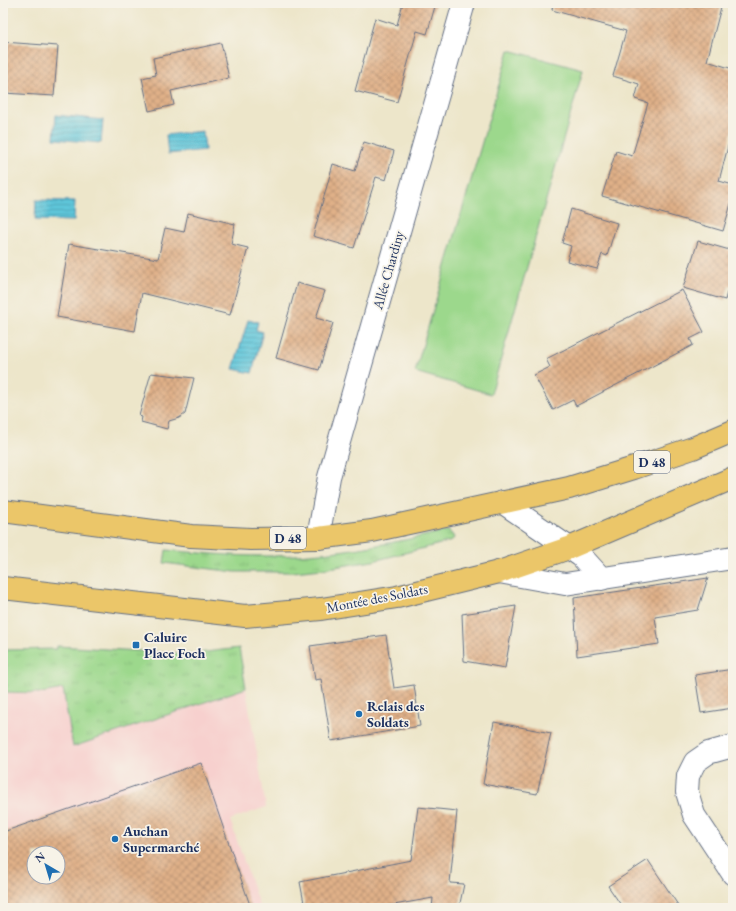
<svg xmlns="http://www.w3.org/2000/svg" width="736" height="911" viewBox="0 0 736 911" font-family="'EB Garamond',serif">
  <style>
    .built { fill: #f7d0ce; fill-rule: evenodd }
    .grass { fill: url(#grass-tufts); stroke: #5c8475 }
    .pitch { fill: #9cd88c; stroke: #5c8475 }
    .water { fill: url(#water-rules); stroke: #3c7a9c }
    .building { fill: url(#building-cross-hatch); fill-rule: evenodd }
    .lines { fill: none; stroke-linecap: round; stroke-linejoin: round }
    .street-casing { stroke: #646f84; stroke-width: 24 }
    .primary-casing { stroke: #646f84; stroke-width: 24 }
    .street { stroke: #fff; stroke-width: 22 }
    .primary { stroke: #ebc669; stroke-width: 22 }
    .poi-dot { fill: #1f6fb2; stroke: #f7f3e8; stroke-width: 1.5 }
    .labels { text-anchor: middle; stroke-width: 3.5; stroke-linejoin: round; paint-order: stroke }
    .shield { fill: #f7f3e8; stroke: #5d6a87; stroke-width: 1 }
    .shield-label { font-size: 13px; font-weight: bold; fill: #1b2f5e }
    .street-label { font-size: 14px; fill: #1b2f5e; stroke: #f7f3e8 }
    .poi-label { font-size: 14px; font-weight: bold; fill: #1b2f5e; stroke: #f7f3e8; text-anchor: start }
  </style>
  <defs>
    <pattern id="grass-tufts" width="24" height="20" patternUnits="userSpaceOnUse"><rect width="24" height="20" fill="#9cd88c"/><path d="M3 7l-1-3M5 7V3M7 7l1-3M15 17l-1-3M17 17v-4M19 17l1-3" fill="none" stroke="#86ba7b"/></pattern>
    <pattern id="water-rules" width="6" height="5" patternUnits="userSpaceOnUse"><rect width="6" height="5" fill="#5ec6da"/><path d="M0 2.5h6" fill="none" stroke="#4da1b4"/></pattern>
    <pattern id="building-cross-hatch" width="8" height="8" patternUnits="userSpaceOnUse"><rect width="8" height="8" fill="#e0b088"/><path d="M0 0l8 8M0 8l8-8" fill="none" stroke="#b59072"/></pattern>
  </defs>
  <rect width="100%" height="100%" fill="#f7f3e8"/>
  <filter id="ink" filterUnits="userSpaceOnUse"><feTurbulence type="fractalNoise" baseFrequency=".025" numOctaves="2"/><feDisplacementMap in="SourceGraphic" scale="8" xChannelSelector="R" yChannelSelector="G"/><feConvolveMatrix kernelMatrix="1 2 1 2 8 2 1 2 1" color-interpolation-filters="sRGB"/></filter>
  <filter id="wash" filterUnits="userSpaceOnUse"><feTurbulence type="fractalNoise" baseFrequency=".012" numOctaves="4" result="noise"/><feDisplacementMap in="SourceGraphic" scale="16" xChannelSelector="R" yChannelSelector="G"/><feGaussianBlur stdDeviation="0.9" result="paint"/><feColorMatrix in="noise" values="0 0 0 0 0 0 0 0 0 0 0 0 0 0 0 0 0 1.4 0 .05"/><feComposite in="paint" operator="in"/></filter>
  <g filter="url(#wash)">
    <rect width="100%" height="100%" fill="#ede6ca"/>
    <!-- built -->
    <path class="built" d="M 57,646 L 189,654 L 239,648 L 266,807 L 230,820 L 260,908 L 3,908 L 3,692 L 41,693 L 63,689 ZM 34,853 L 58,853 L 58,877 L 34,877 Z"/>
    <!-- grass -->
    <g class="grass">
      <path d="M 445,531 L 449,531 L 454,537 L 452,541 L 373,561 L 322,569 L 293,572 L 235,572 L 164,563 L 166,550 C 199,553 231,556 264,556 C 325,556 386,545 445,531 Z"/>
      <polygon points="57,646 189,654 239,648 246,688 73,747 63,689 41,693 3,692 3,650 57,649"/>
    </g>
    <!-- pitch -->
    <polygon class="pitch" points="509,50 583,70 491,394 415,372"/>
    <!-- water -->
    <g class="water">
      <polygon points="56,115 103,120 101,143 54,139"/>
      <polygon points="203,131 205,150 168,154 166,135"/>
      <polygon points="36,200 75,201 74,221 35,220"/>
      <polygon points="248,320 258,322 256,330 263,332 252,373 233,369"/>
    </g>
    <g id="blocks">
      <!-- building -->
      <g class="building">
        <polygon points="403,3 436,3 427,34 417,31 397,102 355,91 375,18 397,25"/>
        <polygon points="553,3 722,3 707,61 733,69 733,127 719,181 733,185 733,197 723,231 602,196 616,151 632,156 648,103 635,99 639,84 613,76 626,31 552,10"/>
        <polygon points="3,42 58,46 54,96 3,93"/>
        <polygon points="221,43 229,78 171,91 174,105 149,111 142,78 156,75 153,58"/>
        <polygon points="364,142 394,151 386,180 376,177 354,248 313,236 333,164 355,171"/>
        <polygon points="571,209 617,223 607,256 602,254 597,269 567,261 571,246 562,243"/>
        <polygon points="188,213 235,224 231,244 248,248 230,315 142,293 135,331 57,317 69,244 158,259 165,228 184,232"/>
        <polygon points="698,241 733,251 733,286 729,285 725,300 683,288"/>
        <polygon points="297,283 325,291 316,318 333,323 319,370 276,358"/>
        <polygon points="682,290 704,332 690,339 693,345 576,406 573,400 553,410 534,375 550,367 546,359"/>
        <polygon points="151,373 194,378 185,414 179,418 169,421 167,429 141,422 142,417 139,416"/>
        <polygon points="708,578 698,610 655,617 659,644 577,656 574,598"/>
        <polygon points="516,606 505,668 464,661 462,614"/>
        <polygon points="386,635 394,688 414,685 420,726 331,741 321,679 315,680 310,646"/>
        <polygon points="733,669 733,708 701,713 695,675"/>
        <polygon points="494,722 551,733 537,794 483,784"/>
        <path d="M 201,763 L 251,908 L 3,908 L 3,832 ZM 34,853 L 58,853 L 58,877 L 34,877 Z"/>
        <polygon points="418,807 457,811 450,883 464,884 459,908 432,908 433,898 377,908 305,908 300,882 411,860"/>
        <polygon points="648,860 680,908 623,908 608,886"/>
      </g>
    </g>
  </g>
  <g filter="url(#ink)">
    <use href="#blocks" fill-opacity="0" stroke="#646f84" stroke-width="1"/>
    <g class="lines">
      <defs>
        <g id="street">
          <polyline points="502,502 581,556 602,579"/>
          <polyline points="318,538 329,477 464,3"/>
          <polyline points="499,572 565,584 733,558"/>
          <polyline points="733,746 708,753 695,762 688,776 687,792 694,815 733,874"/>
        </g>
        <g id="primary">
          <polyline points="3,511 191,536 251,539 318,538 372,531 569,488 634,468 693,448 733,431"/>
          <polyline points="3,588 245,616 321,609 397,597 499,572 569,548 733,478"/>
        </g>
      </defs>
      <!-- street casing -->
      <use href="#street" class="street-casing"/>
      <!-- primary casing -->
      <use href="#primary" class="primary-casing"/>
      <!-- street -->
      <use href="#street" class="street"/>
      <!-- primary -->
      <use href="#primary" class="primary"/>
    </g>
  </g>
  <!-- markers -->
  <g class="poi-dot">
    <rect x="132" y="641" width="8" height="8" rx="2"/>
    <circle cx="359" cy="714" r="4"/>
    <circle cx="115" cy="839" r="4"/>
  </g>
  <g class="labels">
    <!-- shield labels -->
    <g class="shield">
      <rect x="634" y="451" width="36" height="22" rx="3"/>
      <rect x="270" y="527" width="36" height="22" rx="3"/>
    </g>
    <g class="shield-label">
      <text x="652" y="467">D 48</text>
      <text x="288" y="543">D 48</text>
    </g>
    <!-- street labels -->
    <g class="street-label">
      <text transform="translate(388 270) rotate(-74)" y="5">Allée Chardiny</text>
      <text transform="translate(377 598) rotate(-11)" y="5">Montée des Soldats</text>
    </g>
    <!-- poi labels -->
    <g class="poi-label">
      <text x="144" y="642">Caluire<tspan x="144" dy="16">Place Foch</tspan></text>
      <text x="367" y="711">Relais des<tspan x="367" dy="16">Soldats</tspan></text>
      <text x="123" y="836">Auchan<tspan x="123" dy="16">Supermarché</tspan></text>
    </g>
  </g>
  <!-- margin -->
  <rect width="736" height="911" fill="none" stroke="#f7f3e8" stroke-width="16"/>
  <!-- north arrow -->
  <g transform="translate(46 865) rotate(322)"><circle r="19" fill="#f7f3e8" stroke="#9fa5b1"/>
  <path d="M0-3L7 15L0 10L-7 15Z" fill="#1f6fb2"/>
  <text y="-6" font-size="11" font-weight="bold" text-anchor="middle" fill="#1b2f5e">N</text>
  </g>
</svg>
